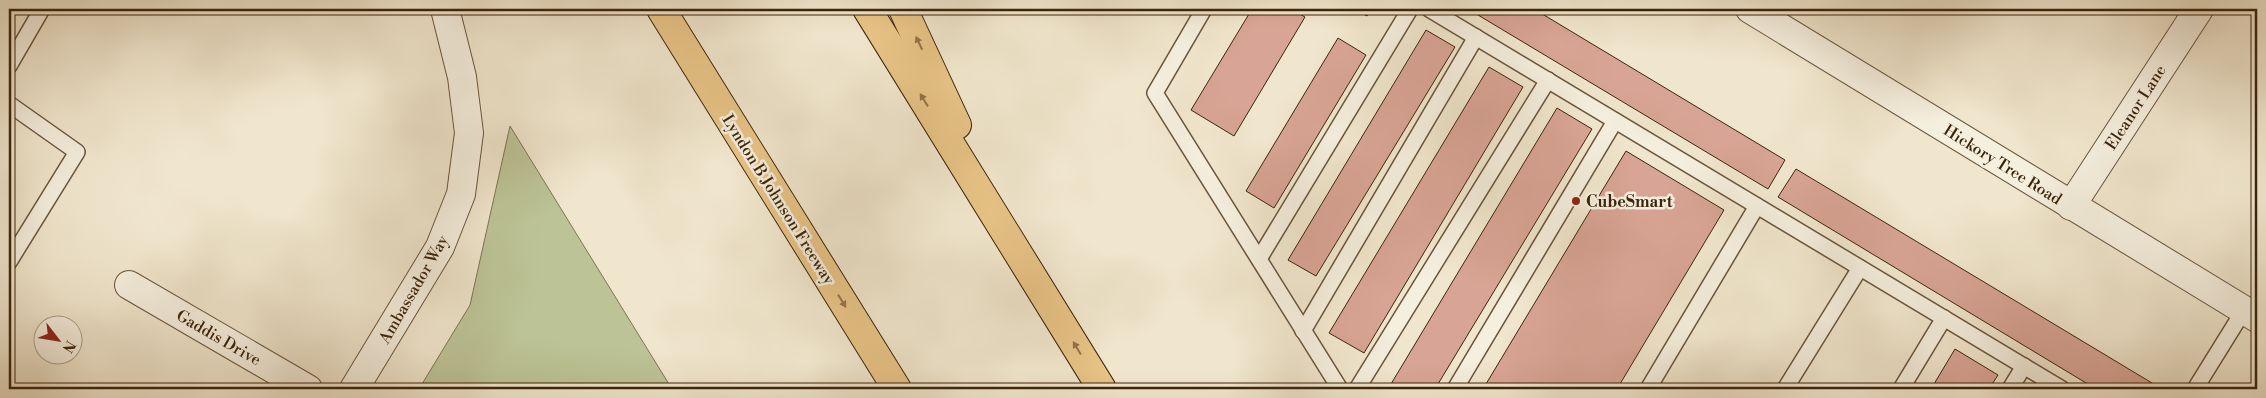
<svg xmlns="http://www.w3.org/2000/svg" width="2266" height="398" viewBox="0 0 2266 398" font-family="'Libre Bodoni',serif">
  <style>
    .green { fill: #bcc497; stroke: #7c7450 }
    .building { fill: #d8a495; stroke: #3c240a }
    .lines { fill: none; stroke-linecap: round; stroke-linejoin: round }
    .service-casing { stroke: #69543b; stroke-width: 18 }
    .minor-casing { stroke: #69543b; stroke-width: 30 }
    .tertiary-casing { stroke: #69543b; stroke-width: 30 }
    .motorway-casing { stroke: #3c240a; stroke-width: 30 }
    .service { stroke: #f5efde; stroke-width: 15 }
    .minor { stroke: #f5efde; stroke-width: 28 }
    .tertiary { stroke: #f5efde; stroke-width: 28 }
    .motorway { stroke: #e8c386; stroke-width: 28 }
    .oneway { fill: #927448 }
    .poi-dot { fill: #8f2418; stroke: #f5efde; stroke-width: 2 }
    .labels { text-anchor: middle; stroke-width: 5; stroke-linejoin: round; paint-order: stroke }
    .street-label { font-size: 16px; fill: #3c240a; stroke: #f5efde }
    .poi-label { font-size: 16px; font-weight: bold; fill: #3c240a; stroke: #f5efde; text-anchor: start }
  </style>
  <rect width="100%" height="100%" fill="#f0e6cd"/>
  <filter id="stains"><feTurbulence type="fractalNoise" baseFrequency=".004" numOctaves="4"/><feColorMatrix values="0 0 0 0 .2 0 0 0 0 .09 0 0 0 0 .02 0 0 0 .5 -.17"/></filter>
  <radialGradient id="worn" r=".72"><stop offset=".6" stop-color="#630" stop-opacity="0"/><stop offset="1" stop-color="#630" stop-opacity=".3"/></radialGradient>
  <!-- green -->
  <polygon class="green" points="510,126 672,389 419,389 470,305"/>
  <!-- building -->
  <g class="building">
    <polygon points="1252,9 1291,9 1305,17 1234,136 1191,110"/>
    <polygon points="1354,9 1371,9 1367,16"/>
    <polygon points="1468,9 1534,9 1785,160 1768,189"/>
    <polygon points="1426,30 1455,47 1316,276 1288,260"/>
    <polygon points="1338,38 1366,55 1274,208 1246,191"/>
    <polygon points="1489,67 1523,87 1364,353 1329,333"/>
    <polygon points="1557,108 1592,129 1435,389 1388,389"/>
    <polygon points="1626,151 1724,210 1617,389 1483,389"/>
    <polygon points="1796,169 2162,389 2096,389 1778,197"/>
    <polygon points="1955,349 1998,375 1989,389 1931,389"/>
  </g>
  <g class="lines">
    <defs>
      <g id="service">
        <polyline points="1204,9 1155,93 1340,389"/>
        <polyline points="1429,9 2062,389"/>
        <polyline points="9,66 42,9"/>
        <polyline points="9,104 77,152 9,262"/>
        <polyline points="1259,259 1410,9"/>
        <polyline points="1303,331 1476,37"/>
        <polyline points="1357,389 1548,80"/>
        <polyline points="1455,389 1615,121"/>
        <polyline points="1648,389 1757,206"/>
        <polyline points="1785,389 1860,268"/>
        <polyline points="1901,389 1944,318"/>
        <polyline points="2010,389 2024,366"/>
        <polyline points="2195,389 2244,310"/>
      </g>
      <g id="minor">
        <polyline points="2071,206 2199,9"/>
        <polyline points="129,285 308,389"/>
        <polyline points="354,389 440,247 461,194 469,133 462,77 445,9"/>
      </g>
      <polyline id="tertiary" points="1750,9 2257,318"/>
      <g id="motorway">
        <polyline points="661,9 897,389"/>
        <polyline points="867,9 1102,389"/>
        <polyline points="903,9 957,125"/>
      </g>
    </defs>
    <!-- service casing -->
    <use href="#service" class="service-casing"/>
    <!-- minor casing -->
    <use href="#minor" class="minor-casing"/>
    <!-- tertiary casing -->
    <use href="#tertiary" class="tertiary-casing"/>
    <!-- motorway casing -->
    <use href="#motorway" class="motorway-casing"/>
    <!-- service -->
    <use href="#service" class="service"/>
    <!-- minor -->
    <use href="#minor" class="minor"/>
    <!-- tertiary -->
    <use href="#tertiary" class="tertiary"/>
    <!-- motorway -->
    <use href="#motorway" class="motorway"/>
  </g>
  <!-- one-way arrows -->
  <defs><path id="oneway-solid" d="M-6-.8H1V-3.2L6.5 0L1 3.2V.8H-6Z" transform="scale(1.25)"/></defs>
  <g class="oneway">
    <use href="#oneway-solid" transform="translate(919 43) rotate(-115)"/>
    <use href="#oneway-solid" transform="translate(924 100) rotate(-122)"/>
    <use href="#oneway-solid" transform="translate(842 301) rotate(58)"/>
    <use href="#oneway-solid" transform="translate(1077 348) rotate(-121)"/>
  </g>
  <!-- markers -->
  <circle class="poi-dot" cx="1576" cy="201" r="5"/>
  <g class="labels">
    <!-- street labels -->
    <g class="street-label">
      <text transform="translate(2135 107) rotate(-57)" y="6">Eleanor Lane</text>
      <text transform="translate(2003 164) rotate(32)" y="6">Hickory Tree Road</text>
      <text transform="translate(779 199) rotate(58)" y="6">Lyndon B Johnson Freeway</text>
      <text transform="translate(413 289) rotate(-60)" y="6">Ambassador Way</text>
      <text transform="translate(219 337) rotate(30)" y="6">Gaddis Drive</text>
    </g>
    <!-- poi labels -->
    <g class="poi-label">
      <text x="1586" y="207">CubeSmart</text>
    </g>
  </g>
  <!-- margin -->
  <rect width="2266" height="398" fill="none" stroke="#f0e6cd" stroke-width="30"/>
  <rect x="10" y="10" width="2246" height="378" fill="none" stroke="#3c240a" stroke-width="2.5"/>
  <rect x="15" y="15" width="2236" height="368" fill="none" stroke="#3c240a"/>
  <!-- north arrow -->
  <g transform="translate(58 340) rotate(121)"><circle r="24" fill="#f5efde" stroke="#ab9e89"/>
  <path d="M0-4L9 19L0 12L-9 19Z" fill="#8f2418"/>
  <text y="-8" font-size="14" font-weight="bold" text-anchor="middle" fill="#3c240a">N</text>
  </g>
  <rect width="100%" height="100%" filter="url(#stains)"/>
  <rect width="100%" height="100%" fill="url(#worn)"/>
</svg>
